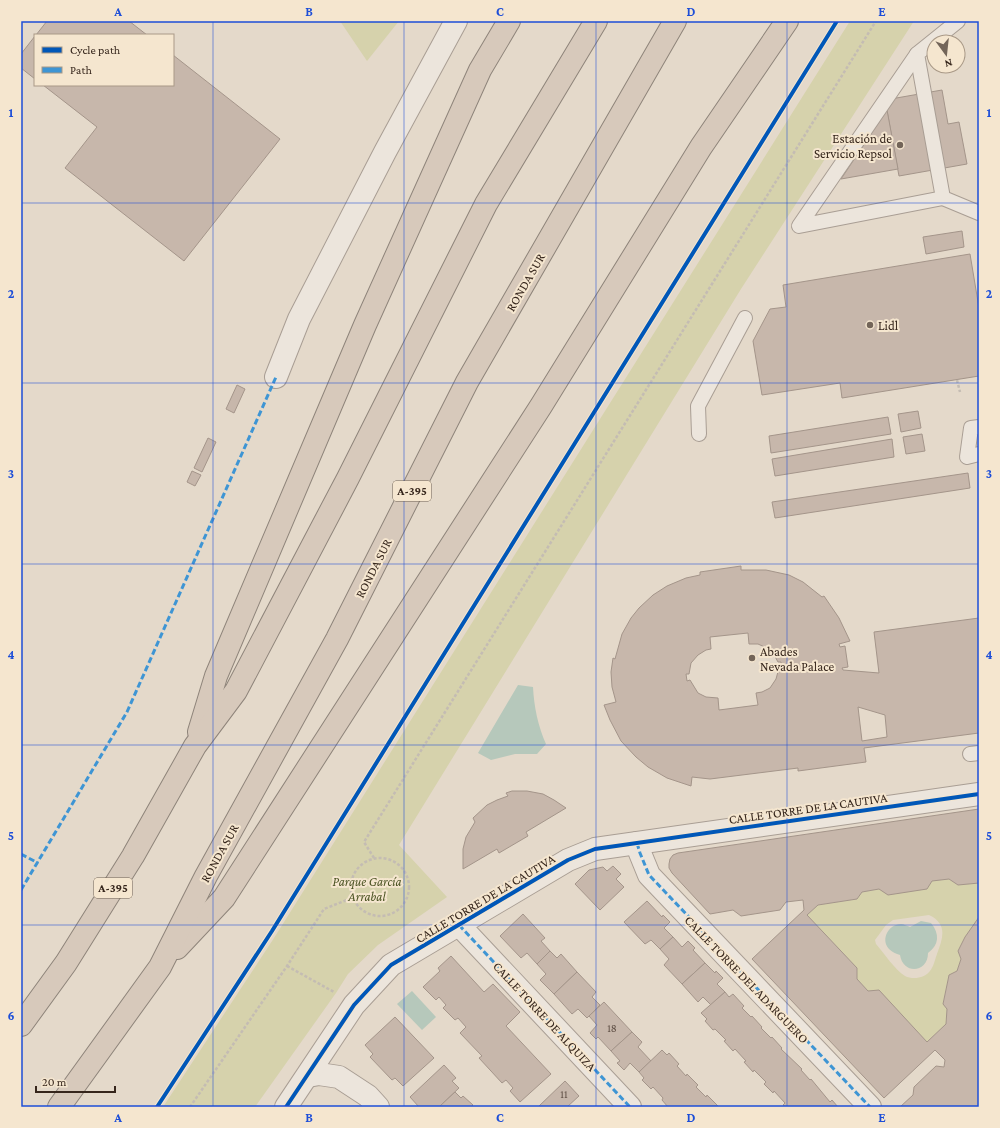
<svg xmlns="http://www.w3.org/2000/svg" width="1000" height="1128" viewBox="0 0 1000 1128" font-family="'Crimson Pro',serif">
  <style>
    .green { fill: #d6d2ac; fill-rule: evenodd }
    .water { fill: #b6c8bb }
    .building { fill: #c7b7ab; stroke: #a4958a; fill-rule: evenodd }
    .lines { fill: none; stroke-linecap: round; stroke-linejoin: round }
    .lane-casing { stroke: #a99e94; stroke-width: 16 }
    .street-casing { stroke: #a99e94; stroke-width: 24 }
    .highway-casing { stroke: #8e847a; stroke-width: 24 }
    .path { stroke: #c4bcb3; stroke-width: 2.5; stroke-dasharray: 3 2; stroke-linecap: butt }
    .lane { stroke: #ece5dc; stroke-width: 14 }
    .street { stroke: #ece5dc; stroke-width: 22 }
    .highway { stroke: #d7c9bb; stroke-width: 22 }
    .quiet { stroke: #3e95d4; stroke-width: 3; stroke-dasharray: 6 3; stroke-linecap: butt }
    .cycleway-casing { stroke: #f5e6cf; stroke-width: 6 }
    .cycleway { stroke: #0057b8; stroke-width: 4 }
    .grid { fill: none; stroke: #1d4ed8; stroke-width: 1; stroke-opacity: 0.55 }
    .poi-dot { fill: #736559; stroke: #f5e6cf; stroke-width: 1.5 }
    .labels { text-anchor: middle; stroke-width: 4; stroke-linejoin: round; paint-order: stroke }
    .number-label { font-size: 11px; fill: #5a4a40 }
    .shield { fill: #f5e6cf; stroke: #6f6052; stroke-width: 1 }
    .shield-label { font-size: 12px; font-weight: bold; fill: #36261c }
    .poi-label { font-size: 13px; fill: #36261c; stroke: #f5e6cf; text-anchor: start }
    .street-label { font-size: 13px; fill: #36261c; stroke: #f5e6cf }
    .park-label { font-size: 13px; font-style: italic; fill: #4b5323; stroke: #f5e6cf }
    .neatline { fill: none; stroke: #1d4ed8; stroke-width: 1.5 }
    .grid-label { font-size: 13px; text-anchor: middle; font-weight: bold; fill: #1d4ed8 }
  </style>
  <rect width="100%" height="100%" fill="#e4d9ca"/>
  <!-- green -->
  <g class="green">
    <polygon points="340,21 399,21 367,61"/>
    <polygon points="850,21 914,21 741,289 399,845 447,897 378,945 348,974 336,993 255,1107 163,1107 274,938"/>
    <path d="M 949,879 L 958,885 L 979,883 L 979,917 L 965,937 L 958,951 L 961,959 L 957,971 L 949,975 L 943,1003 L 947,1009 L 946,1024 L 927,1042 L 879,991 L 868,991 L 857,979 L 857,968 L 807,915 L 818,905 L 857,899 L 862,892 L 879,889 L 927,889 L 932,881 ZM 929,915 C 948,924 943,938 937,954 C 935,959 934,966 930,971 C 925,978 913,980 905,976 C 895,970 884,953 876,944 L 875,940 L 886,925 L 893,920 Z"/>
  </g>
  <!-- water -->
  <g class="water">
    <path d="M 518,685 L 533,687 C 534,707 538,726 546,744 L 537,754 L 515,754 L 491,760 L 478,753 Z"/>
    <path d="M 921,921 L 931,923 C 940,934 939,945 928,953 C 928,973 903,975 900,955 C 896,954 892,952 889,949 C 880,939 889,924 901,924 C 904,924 907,926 910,927 Z"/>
    <polygon points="412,991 436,1017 422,1030 397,1004"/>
  </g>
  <!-- building -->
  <g class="building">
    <polygon points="47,21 129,21 147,35 36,35"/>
    <polygon points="35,36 35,79 21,68 21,54"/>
    <polygon points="173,55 280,139 184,261 65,168 97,127 43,85 173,85"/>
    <polygon points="942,90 948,124 959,122 967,164 899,176 885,100"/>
    <polygon points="887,110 898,169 841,179"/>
    <polygon points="962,231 964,247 926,254 923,237"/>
    <polygon points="970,254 979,308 979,376 842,398 840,383 762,395 753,341 770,309 786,307 783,285"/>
    <polygon points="237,385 245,389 234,413 226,409"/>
    <polygon points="918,411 921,428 901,432 898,414"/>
    <polygon points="888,417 891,434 771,453 769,436"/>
    <polygon points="922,434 925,451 906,454 903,437"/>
    <polygon points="208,438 216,442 202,472 194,468"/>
    <polygon points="892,439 894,457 775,476 772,459"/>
    <polygon points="192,471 201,475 195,486 187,482"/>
    <polygon points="968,473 970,488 775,518 772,502"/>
    <path d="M 741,566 L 741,570 L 766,570 L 789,575 L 803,582 L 822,597 L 824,596 L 839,618 L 850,641 L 839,644 L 840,647 L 845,646 L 848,667 L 842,668 L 843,670 L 879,673 L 874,632 L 979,618 L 979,733 L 864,748 L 866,762 L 798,771 L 798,768 L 710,779 L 692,777 L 691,786 L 667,778 L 648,767 L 636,757 L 621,741 L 610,720 L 604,705 L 616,702 L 612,687 L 611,672 L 613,658 L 615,659 L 622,634 L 631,618 L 639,608 L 653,595 L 667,586 L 686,578 L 700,575 L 700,572 ZM 748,633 L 749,644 L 758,644 L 769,649 L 773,653 L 778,662 L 781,662 L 781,669 L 779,668 L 776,679 L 770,688 L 762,692 L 756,693 L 758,705 L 719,710 L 718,698 L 706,697 L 698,693 L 690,680 L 687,681 L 686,674 L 689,674 L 691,663 L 698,655 L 706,650 L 711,649 L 710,637 ZM 858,707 L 885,715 L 887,737 L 862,741 Z"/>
    <polygon points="512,791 527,791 543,794 554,800 566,808 526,832 528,836 499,853 497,849 463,869 463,849 466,837 475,822 473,818 487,805 497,800 508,796 506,793"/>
    <polygon points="979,809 979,883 958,885 949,879 932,881 927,889 888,895 879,889 862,892 857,899 818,905 807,915 857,968 857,979 868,991 879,990 927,1042 946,1024 947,1009 943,1004 948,980 949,975 957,971 961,959 958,951 965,937 979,917 979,1107 900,1107 913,1095 914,1087 936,1066 944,1067 945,1060 935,1050 884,1098 752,959 804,910 803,900 786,902 780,910 741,916 733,910 710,914 672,873 669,868 669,864 670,859 673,855 678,853"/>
    <polygon points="613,866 621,874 616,879 624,887 600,910 575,884 589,870 603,867 607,871"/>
    <polygon points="647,901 662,917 663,915 670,922 664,928 673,937 660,949 651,940 645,944 624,922"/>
    <polygon points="523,914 545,938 541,941 550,951 537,964 527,953 521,958 500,936"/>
    <polygon points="673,937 682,947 688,941 695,948 693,950 705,963 682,984 664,965 669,959 660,949"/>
    <polygon points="550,951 557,958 561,954 577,972 554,994 540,980 546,974 537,964"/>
    <polygon points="451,956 484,992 493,984 520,1012 506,1026 551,1074 520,1102 510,1091 513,1088 506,1080 502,1083 479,1058 482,1056 460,1033 466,1027 458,1018 455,1020 443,1008 446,1005 439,997 436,1000 423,987 440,971 438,968"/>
    <polygon points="705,963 715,973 716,971 723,978 717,984 725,992 711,1005 703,997 698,1002 682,984"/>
    <polygon points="577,972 596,992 592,997 600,1005 587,1018 578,1009 572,1014 554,994"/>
    <polygon points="725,992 729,997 733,994 744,1006 742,1008 751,1017 752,1016 762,1027 761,1028 771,1038 772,1037 782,1048 781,1049 802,1069 801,1070 810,1080 811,1079 830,1102 832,1100 838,1107 786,1107 783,1105 785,1103 774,1091 773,1093 764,1084 766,1082 754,1070 753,1072 744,1062 746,1061 735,1049 733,1051 724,1041 726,1040 715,1029 713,1030 705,1021 707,1019 701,1013"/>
    <polygon points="604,1002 632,1032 611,1051 598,1037 596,1039 590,1033 597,1025 589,1016"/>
    <polygon points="395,1017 434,1058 403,1086 395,1078 392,1080 370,1057 373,1054 365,1045"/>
    <polygon points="632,1032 642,1042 638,1047 651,1061 639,1072 630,1063 624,1070 617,1063 620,1061 611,1051"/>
    <polygon points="662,1050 667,1055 669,1053 679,1064 677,1066 686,1076 687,1074 698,1085 696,1087 706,1097 707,1095 718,1106 668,1107 662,1100 663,1098 653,1087 651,1089 642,1080 644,1078 639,1072"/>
    <polygon points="444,1065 456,1078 452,1081 459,1088 439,1107 419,1107 410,1097"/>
    <polygon points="565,1081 579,1096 567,1107 538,1107"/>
    <polygon points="455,1092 461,1098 463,1096 473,1105 471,1107 439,1107"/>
  </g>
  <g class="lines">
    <defs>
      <g id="lane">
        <polyline points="958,21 917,54 943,198 979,213"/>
        <polyline points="917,54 799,226 943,198"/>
        <polyline points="979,427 971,428 967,457 979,454"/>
        <polyline points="699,434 698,406 745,318"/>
        <polyline points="970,754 979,753"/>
      </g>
      <g id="street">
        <polyline points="276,377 299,319 385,152 456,21"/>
        <polyline points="637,843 640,853 649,875 870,1107"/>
        <polyline points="459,925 630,1107"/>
        <polyline points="308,1076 319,1074 339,1077 368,1096 378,1107"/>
        <polyline points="286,1107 354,1005 391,965 568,860 595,849 979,794"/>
      </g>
      <g id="highway">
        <polyline points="199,732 216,676 365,325 480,70 509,21"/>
        <polyline points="177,948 224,898 541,406 701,147 787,21"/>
        <polyline points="21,1025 66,963 133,856 195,746 236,691 348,478 486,204 596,21"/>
        <polyline points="59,1107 160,967 206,876 337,639 467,382 675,21"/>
      </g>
    </defs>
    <!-- lane casing -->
    <use href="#lane" class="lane-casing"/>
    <!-- street casing -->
    <use href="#street" class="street-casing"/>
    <!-- highway casing -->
    <use href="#highway" class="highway-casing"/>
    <!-- path -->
    <g class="path">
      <polyline points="957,380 960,392"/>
      <circle cx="380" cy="887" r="29"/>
      <polyline points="374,858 364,842 876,21"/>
      <polyline points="287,966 334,992"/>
      <polyline points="190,1107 287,966 324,909 352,898"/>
    </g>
    <!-- lane -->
    <use href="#lane" class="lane"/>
    <!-- street -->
    <use href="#street" class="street"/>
    <!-- highway -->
    <use href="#highway" class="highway"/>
    <!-- quiet -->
    <g class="quiet">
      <polyline points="637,843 640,853 649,875 870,1107"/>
      <polyline points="21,854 38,863"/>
      <polyline points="21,890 127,712 276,377"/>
      <polyline points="459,925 630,1107"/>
    </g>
    <defs>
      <g id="cycleway">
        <polyline points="157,1107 272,931 837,21"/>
        <polyline points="286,1107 354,1005 391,965 568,860 595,849 979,794"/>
      </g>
    </defs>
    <!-- cycleway casing -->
    <use href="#cycleway" class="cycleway-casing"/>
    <!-- cycleway -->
    <use href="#cycleway" class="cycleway"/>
  </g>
  <!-- grid -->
  <path class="grid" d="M 213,21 L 213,1107M 404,21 L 404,1107M 596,21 L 596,1107M 787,21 L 787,1107M 21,203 L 979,203M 21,383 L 979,383M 21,564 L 979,564M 21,745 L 979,745M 21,925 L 979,925"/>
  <!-- markers -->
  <g class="poi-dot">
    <circle cx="900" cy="145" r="4"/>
    <circle cx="870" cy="325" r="4"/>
    <circle cx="752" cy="658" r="4"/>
  </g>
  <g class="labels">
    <!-- number labels -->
    <g class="number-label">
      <text x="612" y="1032">18</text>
      <text x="564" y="1098">11</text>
    </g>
    <!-- shield labels -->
    <g class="shield">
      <rect x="393" y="481" width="38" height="20" rx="3"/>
      <rect x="94" y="878" width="38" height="20" rx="3"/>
    </g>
    <g class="shield-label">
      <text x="412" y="495">A-395</text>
      <text x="113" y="892">A-395</text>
    </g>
    <!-- poi labels -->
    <g class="poi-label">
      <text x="892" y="143" text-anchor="end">Estación de<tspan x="892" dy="15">Servicio Repsol</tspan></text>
      <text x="878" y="330">Lidl</text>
      <text x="760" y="656">Abades<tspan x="760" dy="15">Nevada Palace</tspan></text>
    </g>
    <!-- street labels -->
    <g class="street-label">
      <text transform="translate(525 282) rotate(-60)" y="5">RONDA SUR</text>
      <text transform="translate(373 568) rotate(-63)" y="5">RONDA SUR</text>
      <text transform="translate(808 808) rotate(-8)" y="5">CALLE TORRE DE LA CAUTIVA</text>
      <text transform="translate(219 853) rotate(-61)" y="5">RONDA SUR</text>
      <text transform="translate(485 898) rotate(-31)" y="5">CALLE TORRE DE LA CAUTIVA</text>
      <text transform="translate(747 979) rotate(46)" y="5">CALLE TORRE DEL ADARGUERO</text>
      <text transform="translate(545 1016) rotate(47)" y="5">CALLE TORRE DE ALQUIZA</text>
    </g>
    <!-- park labels -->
    <g class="park-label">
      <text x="367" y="886">Parque García<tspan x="367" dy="15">Arrabal</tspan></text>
    </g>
  </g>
  <!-- border -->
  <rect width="1000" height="1128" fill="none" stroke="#f5e6cf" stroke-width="44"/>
  <!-- legend -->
  <rect x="34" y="34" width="140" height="52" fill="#f5e6cf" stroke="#a99987"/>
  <rect x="42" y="47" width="20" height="6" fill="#0057b8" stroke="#a99987"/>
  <text x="70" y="54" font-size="12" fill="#36261c">Cycle path</text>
  <rect x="42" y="67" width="20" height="6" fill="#3e95d4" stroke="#a99987"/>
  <text x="70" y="74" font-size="12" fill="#36261c">Path</text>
  <!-- north arrow -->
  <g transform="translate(946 54) rotate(165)"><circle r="19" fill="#f5e6cf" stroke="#a99987"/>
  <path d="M0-3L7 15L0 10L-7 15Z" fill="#736559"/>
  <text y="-6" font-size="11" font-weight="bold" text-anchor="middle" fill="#36261c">N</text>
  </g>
  <!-- scale -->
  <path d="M36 1086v6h79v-6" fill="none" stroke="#36261c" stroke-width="2"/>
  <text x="42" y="1086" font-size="12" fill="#36261c" stroke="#f5e6cf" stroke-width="3" paint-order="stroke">20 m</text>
  <rect x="22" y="22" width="956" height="1084" class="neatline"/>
  <g class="grid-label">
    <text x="118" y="16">A</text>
    <text x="309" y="16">B</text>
    <text x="500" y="16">C</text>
    <text x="691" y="16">D</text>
    <text x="882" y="16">E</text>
    <text x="11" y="117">1</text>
    <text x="989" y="117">1</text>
    <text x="11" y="298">2</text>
    <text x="989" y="298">2</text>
    <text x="11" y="478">3</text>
    <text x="989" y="478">3</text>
    <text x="11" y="659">4</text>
    <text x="989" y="659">4</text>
    <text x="11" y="840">5</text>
    <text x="989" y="840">5</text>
    <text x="11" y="1020">6</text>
    <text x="989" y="1020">6</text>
    <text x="118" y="1122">A</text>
    <text x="309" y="1122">B</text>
    <text x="500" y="1122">C</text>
    <text x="691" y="1122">D</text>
    <text x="882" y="1122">E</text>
  </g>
</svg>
